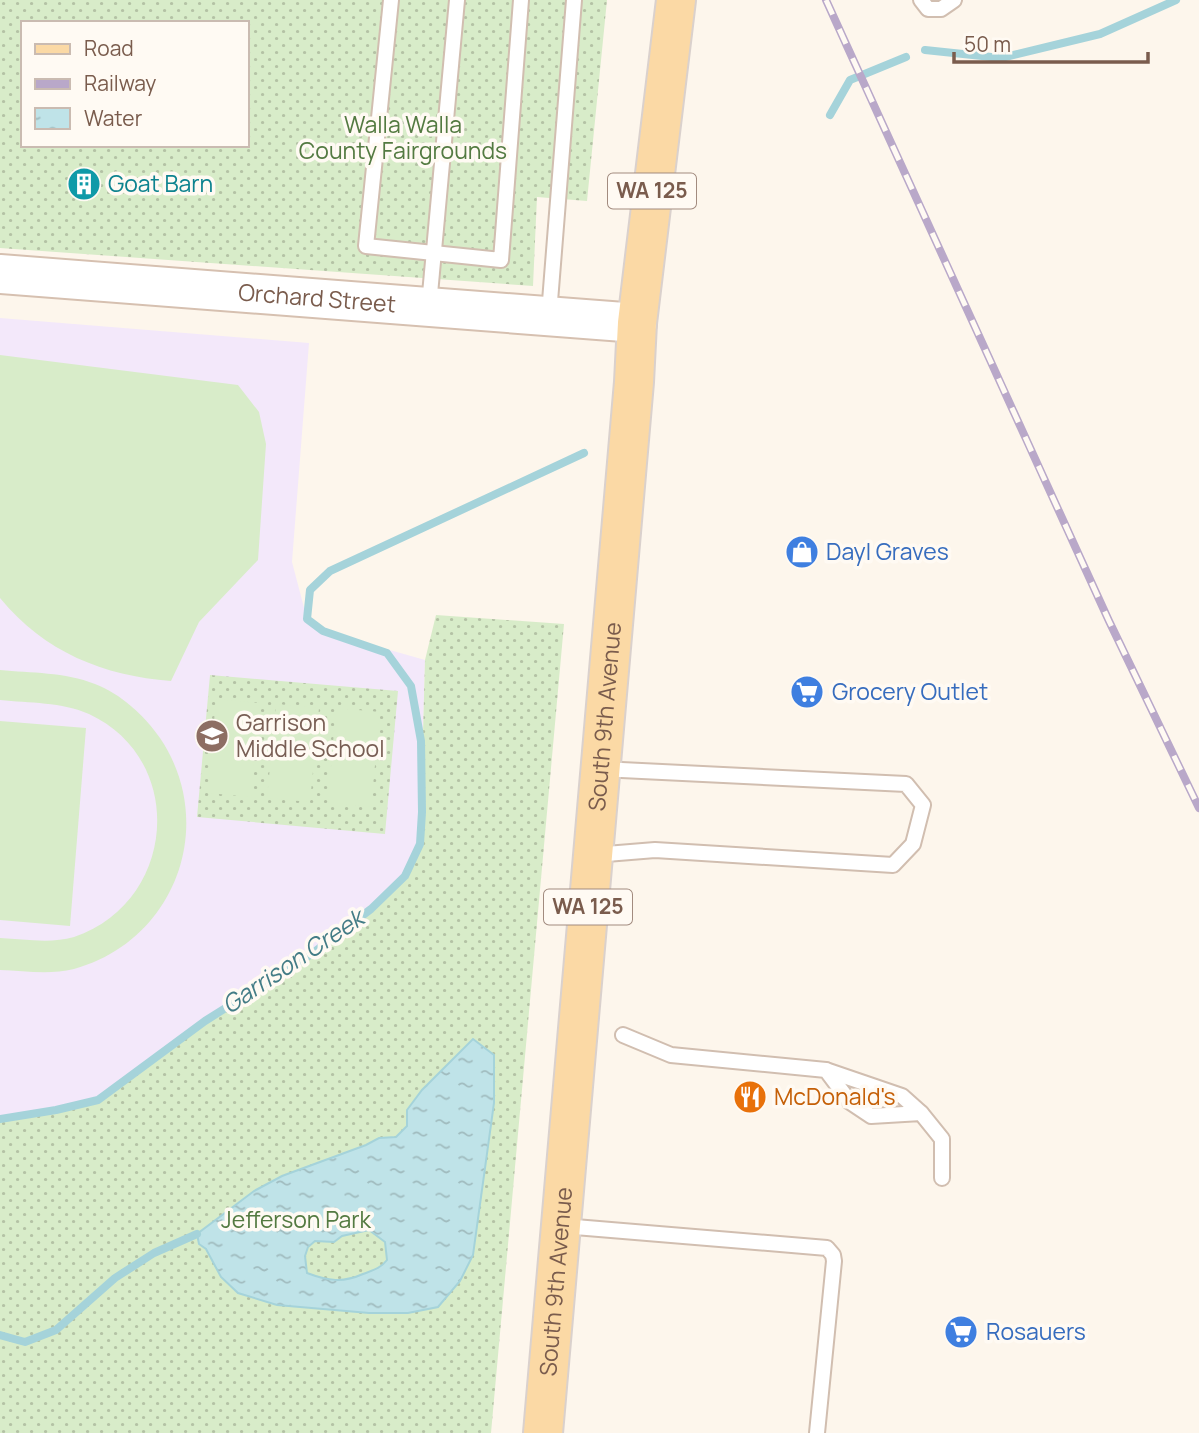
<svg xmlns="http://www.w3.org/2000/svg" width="1199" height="1433" viewBox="0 0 1199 1433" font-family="Manrope,sans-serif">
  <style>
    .education { fill: #f3e8fa }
    .grass { fill: url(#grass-dots); fill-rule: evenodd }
    .pitch { fill: #d8ecc9 }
    .water { fill: url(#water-ripples); stroke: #a5d3da; stroke-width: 2; fill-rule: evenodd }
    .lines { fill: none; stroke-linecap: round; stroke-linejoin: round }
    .stream { stroke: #a5d3da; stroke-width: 8 }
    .lane-casing { stroke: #d1beb0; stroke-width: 18 }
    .secondary-casing { stroke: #d6c0b0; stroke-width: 42 }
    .primary-casing { stroke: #dad1cd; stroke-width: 42 }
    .lane { stroke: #fff; stroke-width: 14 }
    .secondary { stroke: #fff; stroke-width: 38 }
    .primary { stroke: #fbd9a5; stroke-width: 38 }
    .rail-casing { stroke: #b9a8c9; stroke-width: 8 }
    .rail { stroke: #fffaf3; stroke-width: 5; stroke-dasharray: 16; stroke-linecap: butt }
    .labels { text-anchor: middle; stroke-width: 7; stroke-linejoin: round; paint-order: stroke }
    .shield { fill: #fffaf3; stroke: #a28b7f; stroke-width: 2 }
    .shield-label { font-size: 21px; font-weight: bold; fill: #7a5c4d }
    .park-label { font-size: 23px; fill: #537a41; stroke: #fffaf3 }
    .culture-label { font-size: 23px; fill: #0d838f; stroke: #fffaf3; text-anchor: start }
    .street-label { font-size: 23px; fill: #7a5c4d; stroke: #fffaf3 }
    .shop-label { font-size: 23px; fill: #366cbe; stroke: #fffaf3; text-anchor: start }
    .education-label { font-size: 23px; fill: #785e54; stroke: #fffaf3; text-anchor: start }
    .food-label { font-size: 23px; fill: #c56008; stroke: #fffaf3; text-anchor: start }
    .water-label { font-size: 24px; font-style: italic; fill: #437c86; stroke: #fffaf3 }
  </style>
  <defs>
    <pattern id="grass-dots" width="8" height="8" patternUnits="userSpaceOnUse" patternTransform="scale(1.75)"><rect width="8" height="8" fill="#d8ecc9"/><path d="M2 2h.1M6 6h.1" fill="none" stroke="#b4c2a5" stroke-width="1.8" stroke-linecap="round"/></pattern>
    <pattern id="water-ripples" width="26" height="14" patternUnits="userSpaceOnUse" patternTransform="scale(1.75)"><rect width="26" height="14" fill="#bfe3e8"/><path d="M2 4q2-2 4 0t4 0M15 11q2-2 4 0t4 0" fill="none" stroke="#a0bbbe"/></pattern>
  </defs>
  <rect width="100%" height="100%" fill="#fdf6ec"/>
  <!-- education -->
  <polygon class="education" points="0,318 309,343 292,562 307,619 323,631 425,660 420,844 405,876 371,909 313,953 205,1021 98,1100 56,1110 0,1119"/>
  <!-- grass -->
  <g class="grass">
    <path d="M 0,0 L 607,0 L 587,201 L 537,197 L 533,286 L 0,248 ZM 23,23 L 247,23 L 247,145 L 23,145 Z"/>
    <polygon points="436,615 564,624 491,1433 0,1433 0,1119 56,1110 98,1100 205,1021 314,953 371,909 405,876 420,844 425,660"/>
    <polygon points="210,675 398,691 385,834 197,817"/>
  </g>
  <!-- pitch -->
  <g class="pitch">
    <path d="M 0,355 L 238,385 L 259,412 L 266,444 L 258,560 L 199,622 L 171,681 C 104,676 44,652 0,598 Z"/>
    <path d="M 0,670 C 31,673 65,672 95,684 C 121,694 144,715 160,738 C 218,824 176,941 74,969 C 50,975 25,971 0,970 L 0,938 C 24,939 50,944 74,937 C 176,903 188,760 89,714 C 62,702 29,703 0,700 Z"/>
    <polygon points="216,699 259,703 251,797 208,793"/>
    <polygon points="276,704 319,708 310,802 267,798"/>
    <polygon points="336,708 380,712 371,807 328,802"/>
    <polygon points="0,721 86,728 70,926 0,920"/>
  </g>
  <!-- water -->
  <path class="water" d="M 473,1039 L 494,1055 L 494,1103 L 473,1255 L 460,1281 L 438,1307 L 408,1313 L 369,1313 L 277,1305 L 238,1293 L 221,1277 L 206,1249 L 199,1244 L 197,1234 L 254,1191 L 282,1176 L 366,1145 L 379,1138 L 396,1137 L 407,1126 L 407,1110 L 422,1090 ZM 369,1230 L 385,1242 L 387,1260 C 380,1269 373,1270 363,1274 C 343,1283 328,1281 307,1273 L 305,1256 L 308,1247 L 315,1241 L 334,1242 L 342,1236 Z"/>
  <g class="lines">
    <!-- stream -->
    <g class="stream">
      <polyline points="925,50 1001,58 1100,34 1176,0"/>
      <polyline points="830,115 850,80 906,57"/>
      <polyline points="0,1119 56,1110 98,1100 205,1021 313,953 371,909 405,876 420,844 422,812 421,741 411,686 387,653 323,631 307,619 310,590 330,571 584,453"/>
      <polyline points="0,1335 25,1342 56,1330 115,1278 154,1253 197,1234"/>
    </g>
    <defs>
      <g id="lane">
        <polyline points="391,0 366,246 501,260 521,0"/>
        <polyline points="921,0 928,9 941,9 954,0"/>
        <polyline points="429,305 457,0"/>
        <polyline points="549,314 574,0"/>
        <polyline points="594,855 655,850 893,865 913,844 923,805 906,784 601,769"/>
        <polyline points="623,1035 671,1055 826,1070 850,1102 871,1116 921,1113 942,1139 942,1178"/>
        <polyline points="826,1070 902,1096 921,1113"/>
        <polyline points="563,1226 827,1248 833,1255 834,1261 817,1433"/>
      </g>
      <g id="secondary">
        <path id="s1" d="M 0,274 L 637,323"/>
      </g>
      <g id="primary">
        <path id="s2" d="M 543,1433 L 634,382 L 637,323 L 676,0"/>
      </g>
    </defs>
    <!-- lane casing -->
    <use href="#lane" class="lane-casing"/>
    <!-- secondary casing -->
    <use href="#secondary" class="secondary-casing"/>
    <!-- primary casing -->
    <use href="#primary" class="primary-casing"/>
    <!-- lane -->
    <use href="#lane" class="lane"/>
    <!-- secondary -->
    <use href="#secondary" class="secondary"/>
    <!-- primary -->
    <use href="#primary" class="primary"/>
    <defs>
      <polyline id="rail" points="826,0 1109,621 1199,808"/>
    </defs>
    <!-- rail casing -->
    <use href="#rail" class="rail-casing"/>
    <!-- rail -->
    <use href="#rail" class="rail"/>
  </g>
  <!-- icons -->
  <defs>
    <symbol id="building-disc" viewBox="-11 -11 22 22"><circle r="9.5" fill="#0f9aa8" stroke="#fffaf3"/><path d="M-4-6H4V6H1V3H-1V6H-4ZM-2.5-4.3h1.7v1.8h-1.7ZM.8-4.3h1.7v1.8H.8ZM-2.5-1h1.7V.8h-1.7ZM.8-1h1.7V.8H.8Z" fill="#fff"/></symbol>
    <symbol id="shop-disc" viewBox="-11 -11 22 22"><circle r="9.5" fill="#3f7fe0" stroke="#fffaf3"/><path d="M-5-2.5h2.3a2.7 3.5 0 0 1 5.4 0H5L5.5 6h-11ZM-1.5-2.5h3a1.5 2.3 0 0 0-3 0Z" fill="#fff"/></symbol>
    <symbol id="supermarket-disc" viewBox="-11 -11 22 22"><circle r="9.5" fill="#3f7fe0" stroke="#fffaf3"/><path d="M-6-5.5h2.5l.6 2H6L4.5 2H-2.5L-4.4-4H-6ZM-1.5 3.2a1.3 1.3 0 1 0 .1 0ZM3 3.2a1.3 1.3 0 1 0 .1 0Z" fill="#fff"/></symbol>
    <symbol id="school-disc" viewBox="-11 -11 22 22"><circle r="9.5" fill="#8d6e63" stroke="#fffaf3"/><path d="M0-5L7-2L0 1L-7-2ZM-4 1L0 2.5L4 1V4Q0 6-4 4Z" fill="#fff"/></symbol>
    <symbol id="restaurant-disc" viewBox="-11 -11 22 22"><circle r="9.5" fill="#e8710a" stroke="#fffaf3"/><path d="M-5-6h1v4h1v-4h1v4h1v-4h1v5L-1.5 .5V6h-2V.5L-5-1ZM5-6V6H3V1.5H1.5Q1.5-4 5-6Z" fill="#fff"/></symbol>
  </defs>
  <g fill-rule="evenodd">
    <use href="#building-disc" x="65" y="165" width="38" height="38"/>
    <use href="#shop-disc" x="783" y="533" width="38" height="38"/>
    <use href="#supermarket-disc" x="788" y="673" width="38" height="38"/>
    <use href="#school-disc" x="193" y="717" width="38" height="38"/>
    <use href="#restaurant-disc" x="731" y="1078" width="38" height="38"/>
    <use href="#supermarket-disc" x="942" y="1313" width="38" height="38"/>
  </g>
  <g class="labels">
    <!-- shield labels -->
    <g class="shield">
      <rect x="608" y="173.5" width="88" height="35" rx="5"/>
      <rect x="544" y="889.5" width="88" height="35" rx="5"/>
    </g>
    <g class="shield-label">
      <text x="652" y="198">WA 125</text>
      <text x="588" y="914">WA 125</text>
    </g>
    <!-- park labels -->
    <g class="park-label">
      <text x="403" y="133">Walla Walla<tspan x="403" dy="26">County Fairgrounds</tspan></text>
      <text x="296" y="1228">Jefferson Park</text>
    </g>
    <!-- culture labels -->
    <g class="culture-label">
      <text x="108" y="192">Goat Barn</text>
    </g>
    <!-- street labels -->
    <g class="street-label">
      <text dy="8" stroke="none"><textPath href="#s1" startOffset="318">Orchard Street</textPath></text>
      <text dy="8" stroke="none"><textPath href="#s2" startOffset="719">South 9th Avenue</textPath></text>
      <text dy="8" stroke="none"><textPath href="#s2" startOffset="152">South 9th Avenue</textPath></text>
    </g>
    <!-- shop labels -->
    <g class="shop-label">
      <text x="826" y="560">Dayl Graves</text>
      <text x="832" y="700">Grocery Outlet</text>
      <text x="986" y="1340">Rosauers</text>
    </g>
    <!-- education labels -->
    <g class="education-label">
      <text x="236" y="731">Garrison<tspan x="236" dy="26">Middle School</tspan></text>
    </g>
    <!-- food labels -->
    <g class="food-label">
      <text x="774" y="1105">McDonald's</text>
    </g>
    <!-- water labels -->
    <g class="water-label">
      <text transform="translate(293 962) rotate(-34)" y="8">Garrison Creek</text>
    </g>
  </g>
  <!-- legend -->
  <rect x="21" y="21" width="228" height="126" fill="#fffaf3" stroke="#cabbb1" stroke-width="2"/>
  <rect x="35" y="44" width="35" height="10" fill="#fbd9a5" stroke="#cabbb1" stroke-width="2"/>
  <text x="84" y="56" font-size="21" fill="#7a5c4d">Road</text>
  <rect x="35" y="79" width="35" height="10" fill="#b9a8c9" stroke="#cabbb1" stroke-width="2"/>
  <text x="84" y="91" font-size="21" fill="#7a5c4d">Railway</text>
  <rect x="35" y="108" width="35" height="21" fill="url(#water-ripples)" stroke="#cabbb1" stroke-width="2"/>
  <text x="84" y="126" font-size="21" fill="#7a5c4d">Water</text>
  <!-- scale -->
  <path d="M954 52v10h194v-10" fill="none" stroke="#7a5c4d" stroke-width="3.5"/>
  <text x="964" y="52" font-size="21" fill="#7a5c4d" stroke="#fffaf3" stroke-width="5" paint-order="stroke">50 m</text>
</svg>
